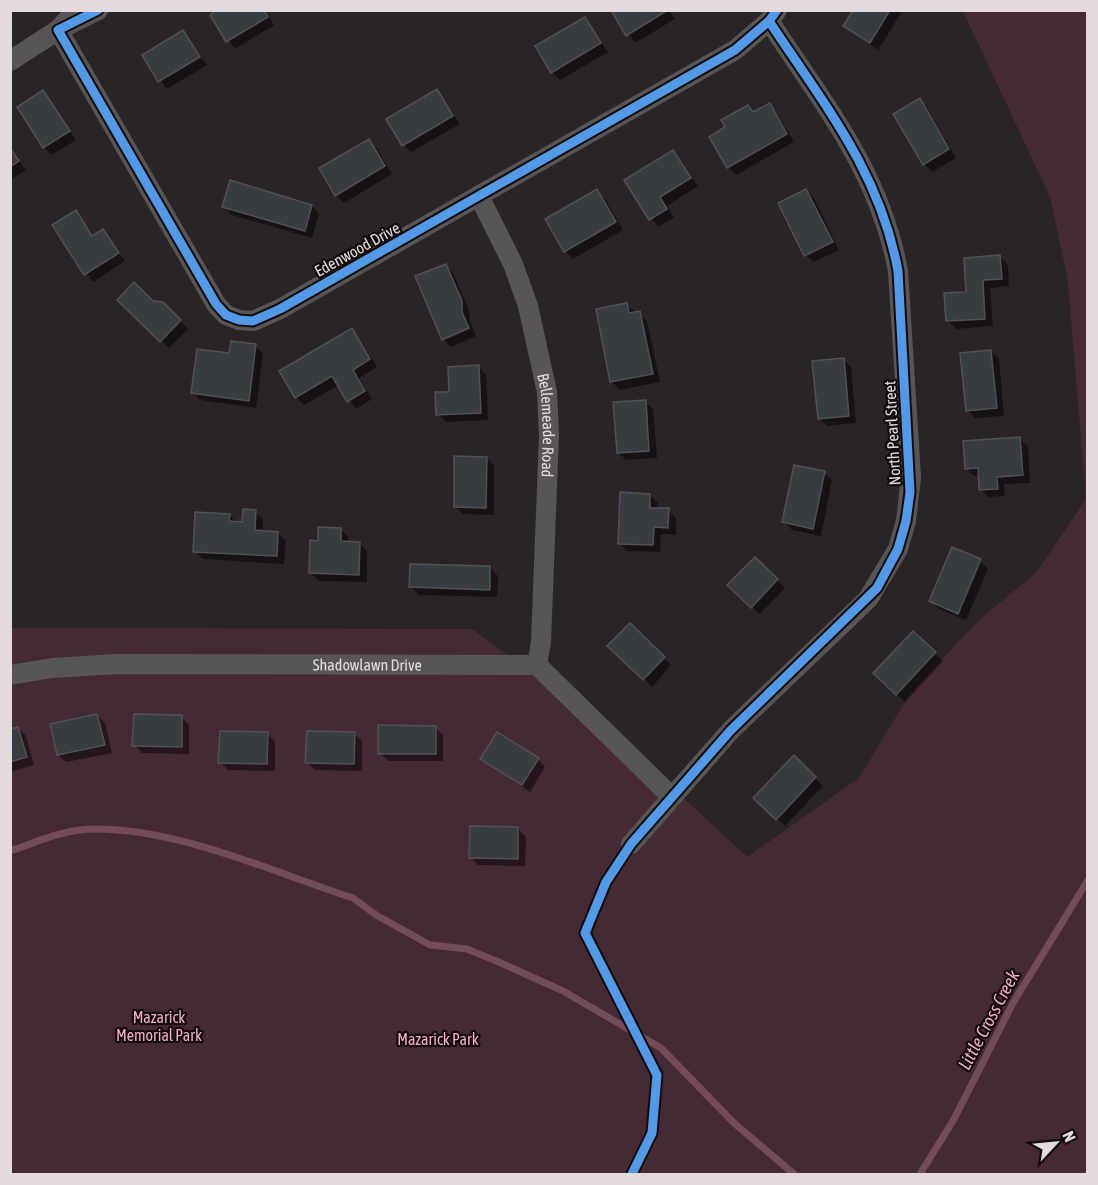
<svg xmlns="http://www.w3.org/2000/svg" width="1098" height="1185" viewBox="0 0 1098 1185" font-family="'Asap Condensed',sans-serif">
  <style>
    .green { fill: #452a35 }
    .shadow { fill: #0007 }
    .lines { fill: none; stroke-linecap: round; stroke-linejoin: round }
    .stream { stroke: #734c5b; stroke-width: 7 }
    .building { fill: #373c41; stroke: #525053; stroke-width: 1.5 }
    .minor { stroke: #585556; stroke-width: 20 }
    .cycleway-casing { stroke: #120c0e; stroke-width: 13 }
    .cycleway { stroke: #5399e6; stroke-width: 9 }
    .labels { text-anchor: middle; stroke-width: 4.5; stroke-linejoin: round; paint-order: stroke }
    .street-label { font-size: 16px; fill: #e3dadd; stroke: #120c0e }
    .park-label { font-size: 16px; fill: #f6adc9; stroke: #120c0e }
    .water-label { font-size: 18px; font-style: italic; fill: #f4abc7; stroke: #120c0e }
  </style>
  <rect width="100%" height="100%" fill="#2b2427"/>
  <!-- green -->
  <polygon class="green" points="963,11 1087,11 1087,1174 11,1174 11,628 472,629 614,733 747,857 859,778 911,692 980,619 1036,573 1086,499 1068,281 1050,197"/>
  <!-- shadow -->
  <g class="shadow">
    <polygon points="220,10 265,10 274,25 235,49 212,15"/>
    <polygon points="613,10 669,10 675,19 635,43"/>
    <polygon points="855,10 903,10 878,50 845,26"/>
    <polygon points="585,19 608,52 560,80 552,72"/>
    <polygon points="183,32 207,65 167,89 144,56"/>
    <polygon points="437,91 460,124 411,152 404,145"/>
    <polygon points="43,92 76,140 51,155 44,147"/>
    <polygon points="920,100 927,108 956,158 932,172 924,164"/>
    <polygon points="769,105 777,113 794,142 736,175 728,167 727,128 748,107 755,113"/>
    <polygon points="369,141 377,149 392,174 344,203 336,195"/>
    <polygon points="10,148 26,170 10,180"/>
    <polygon points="673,152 698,186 667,206 674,217 658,227 626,181"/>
    <polygon points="597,191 605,199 623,230 573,259 565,251"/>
    <polygon points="806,191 814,198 839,250 814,262 806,255"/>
    <polygon points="312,206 319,214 312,238 232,215 224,207"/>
    <polygon points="76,212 94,236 103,231 125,261 93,282 54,226"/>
    <polygon points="1000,257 1008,265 1009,286 990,288 993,326 956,329 948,321"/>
    <polygon points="445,265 453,273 469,310 470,321 476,336 451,347 443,339"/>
    <polygon points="119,300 162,303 188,329 169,348"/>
    <polygon points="627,305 647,321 660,382 620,390 612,382 598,311"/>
    <polygon points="352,330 359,338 377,367 359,378 372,399 356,409 339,385 304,405 296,397"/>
    <polygon points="255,346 263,354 256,408 200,400 192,392 231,355"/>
    <polygon points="991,351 999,359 1004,416 975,418 967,410"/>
    <polygon points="843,359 851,367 856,423 827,426 819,418"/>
    <polygon points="479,367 486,375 488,420 446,422 438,414 450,393"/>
    <polygon points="645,401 653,409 657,458 626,460 618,452"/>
    <polygon points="1020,439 1028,447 1030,483 1004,484 1005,496 988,497 981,489 980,475 974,476 966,468"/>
    <polygon points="487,458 494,466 494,515 463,514 455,506"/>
    <polygon points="824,473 832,480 821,536 792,530 784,522"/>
    <polygon points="650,495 658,503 657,510 668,510 676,518 676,535 661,534 660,552 627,551 620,543"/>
    <polygon points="255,512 263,519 263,532 278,533 286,541 284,564 203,559 195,551 229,515 237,523 244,524"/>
    <polygon points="340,529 348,537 348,543 359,543 367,551 367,582 319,581 311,573 319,542"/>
    <polygon points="755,559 785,588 760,614 729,585"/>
    <polygon points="980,561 988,569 966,620 939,609 931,601"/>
    <polygon points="490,568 498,576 497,597 419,595 411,587"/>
    <polygon points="630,626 671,665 652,687 610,646"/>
    <polygon points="914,633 943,661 905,702 875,673"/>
    <polygon points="97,715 105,723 112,753 66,762 58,755"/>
    <polygon points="181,717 189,725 189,754 142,753 134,745"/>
    <polygon points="435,727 443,735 443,761 388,761 380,753"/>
    <polygon points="18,728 26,736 34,765 10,772 10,730"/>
    <polygon points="354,733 362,741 362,771 315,770 307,762"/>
    <polygon points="267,734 275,741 275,771 228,770 220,762"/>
    <polygon points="794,757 823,786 785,826 756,798"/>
    <polygon points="482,759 538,759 545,767 530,792"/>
    <polygon points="518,829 526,837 525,866 478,865 470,857"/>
  </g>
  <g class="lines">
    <!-- stream -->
    <g class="stream">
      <path d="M 10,851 C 37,842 65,829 94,829 C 177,828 273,872 353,898 L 376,915 L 430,945 L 467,949 L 501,963 L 563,991 L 661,1048 L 734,1123 L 794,1174"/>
      <polyline points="920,1174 953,1121 1013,1003 1088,880"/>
    </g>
  </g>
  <!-- building -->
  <g class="building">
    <polygon points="217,10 264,10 268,17 226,42 210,15"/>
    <polygon points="611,10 668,10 626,36"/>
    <polygon points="853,10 890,10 870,43 843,26"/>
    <polygon points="585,17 601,43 551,73 535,46"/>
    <polygon points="183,30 200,57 158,82 142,55"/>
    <polygon points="437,89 453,116 402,146 386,119"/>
    <polygon points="43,90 70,131 43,148 17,107"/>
    <polygon points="920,98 949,149 923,165 893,114"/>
    <polygon points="770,103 787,134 727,168 709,137 725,127 721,120 748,105 753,112"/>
    <polygon points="369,139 385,166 335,196 319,168"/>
    <polygon points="10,148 19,161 10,167"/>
    <polygon points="673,150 691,178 660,197 667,209 649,220 624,180"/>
    <polygon points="230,180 312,205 305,231 222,207"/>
    <polygon points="597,189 616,222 564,252 545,219"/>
    <polygon points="806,189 833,242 804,256 778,203"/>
    <polygon points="76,210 92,236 103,229 119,253 84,275 52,225"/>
    <polygon points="1000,255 1002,279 983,280 985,319 946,321 944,293 966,292 964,258"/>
    <polygon points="446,264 462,301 462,312 469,328 442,340 415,276"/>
    <polygon points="134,282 153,301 163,302 181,320 160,342 117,300"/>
    <polygon points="627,303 629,313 640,311 653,374 610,382 596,309"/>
    <polygon points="352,328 370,359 353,370 365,391 347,402 332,376 295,398 279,371"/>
    <polygon points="231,341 256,344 249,401 191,393 197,349 229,353"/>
    <polygon points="991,350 997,408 966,411 960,353"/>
    <polygon points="844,358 849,416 818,419 812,361"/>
    <polygon points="479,365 481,413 436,415 435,392 449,392 448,367"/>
    <polygon points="646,400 649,451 617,453 613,402"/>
    <polygon points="1020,437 1023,475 997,477 998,489 979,490 978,468 965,469 963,441"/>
    <polygon points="454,456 487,457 486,508 454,507"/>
    <polygon points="794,465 825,471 813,529 782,522"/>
    <polygon points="620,492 650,494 650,508 669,508 668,528 654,527 653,545 618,544"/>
    <polygon points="243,509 256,510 255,530 278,532 277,556 193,552 195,512 230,514 229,521 242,522"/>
    <polygon points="318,527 341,528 341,541 360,542 359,575 309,573 310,540 318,541"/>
    <polygon points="952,547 981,559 958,614 929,601"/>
    <polygon points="755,557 778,579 751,608 727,585"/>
    <polygon points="410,564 490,566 490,590 409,587"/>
    <polygon points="630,623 665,657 643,680 607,646"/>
    <polygon points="913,631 936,652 896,695 873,673"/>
    <polygon points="97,714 105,745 57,755 50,724"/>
    <polygon points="134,714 182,715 182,747 132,746"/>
    <polygon points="378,725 436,726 436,754 378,754"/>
    <polygon points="18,727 27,757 10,762 10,729"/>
    <polygon points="220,731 268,732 267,764 218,763"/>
    <polygon points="307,731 355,732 354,764 305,763"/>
    <polygon points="497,732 539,758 522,785 480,759"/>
    <polygon points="794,755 816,777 776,820 753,798"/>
    <polygon points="470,826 518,827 518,859 469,858"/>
  </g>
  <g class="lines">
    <!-- minor -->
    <g class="minor">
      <polyline points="98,10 58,30 216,304 226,315 239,320 253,321 280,309 735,50 769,21 777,10"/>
      <polyline points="10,61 58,30 66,21"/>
      <path id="s1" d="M 479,196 L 513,264 L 528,306 L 547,392 L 549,435 L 541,642 L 537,665"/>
      <path id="s2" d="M 10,675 L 52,668 L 117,664 L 537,665 L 672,797"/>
      <path d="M 631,844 L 731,730 L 868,599 L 898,549 L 906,521 L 911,477 L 898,271 C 880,172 823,103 769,21"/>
    </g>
    <defs>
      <g id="cycleway">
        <polyline points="98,10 58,30 216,304 226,315 239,320 253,321 280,309 735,50 769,21 777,10"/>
        <path d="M 632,1174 L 652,1133 L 657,1075 L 585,933 L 606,882 L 631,844 L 731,730 L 877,588 L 898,549 L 906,521 L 910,492 L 898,271 C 880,172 823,103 769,21"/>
      </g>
    </defs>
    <!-- cycleway casing -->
    <use href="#cycleway" class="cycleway-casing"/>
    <!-- cycleway -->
    <use href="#cycleway" class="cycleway"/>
  </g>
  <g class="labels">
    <!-- street labels -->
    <g class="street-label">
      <text transform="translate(357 249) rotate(-29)" y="6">Edenwood Drive</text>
      <text dy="6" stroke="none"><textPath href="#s1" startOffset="242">Bellemeade Road</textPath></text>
      <text transform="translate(892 433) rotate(-93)" y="6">North Pearl Street</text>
      <text dy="6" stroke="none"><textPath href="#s2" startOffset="358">Shadowlawn Drive</textPath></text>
    </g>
    <!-- park labels -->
    <g class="park-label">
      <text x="159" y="1023">Mazarick<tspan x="159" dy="18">Memorial Park</tspan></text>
      <text x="438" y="1045">Mazarick Park</text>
    </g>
    <!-- water labels -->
    <g class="water-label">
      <text transform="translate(989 1020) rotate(-62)" y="6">Little Cross Creek</text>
    </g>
  </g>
  <!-- border -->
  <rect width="1098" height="1185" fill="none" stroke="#e3dadd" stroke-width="24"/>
  <!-- north arrow -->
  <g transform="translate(1056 1143) rotate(64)" stroke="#120c0e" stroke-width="4.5" paint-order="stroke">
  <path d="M0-4.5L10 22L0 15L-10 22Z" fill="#e3dadd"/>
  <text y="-9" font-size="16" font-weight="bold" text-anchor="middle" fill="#e3dadd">N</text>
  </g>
</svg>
